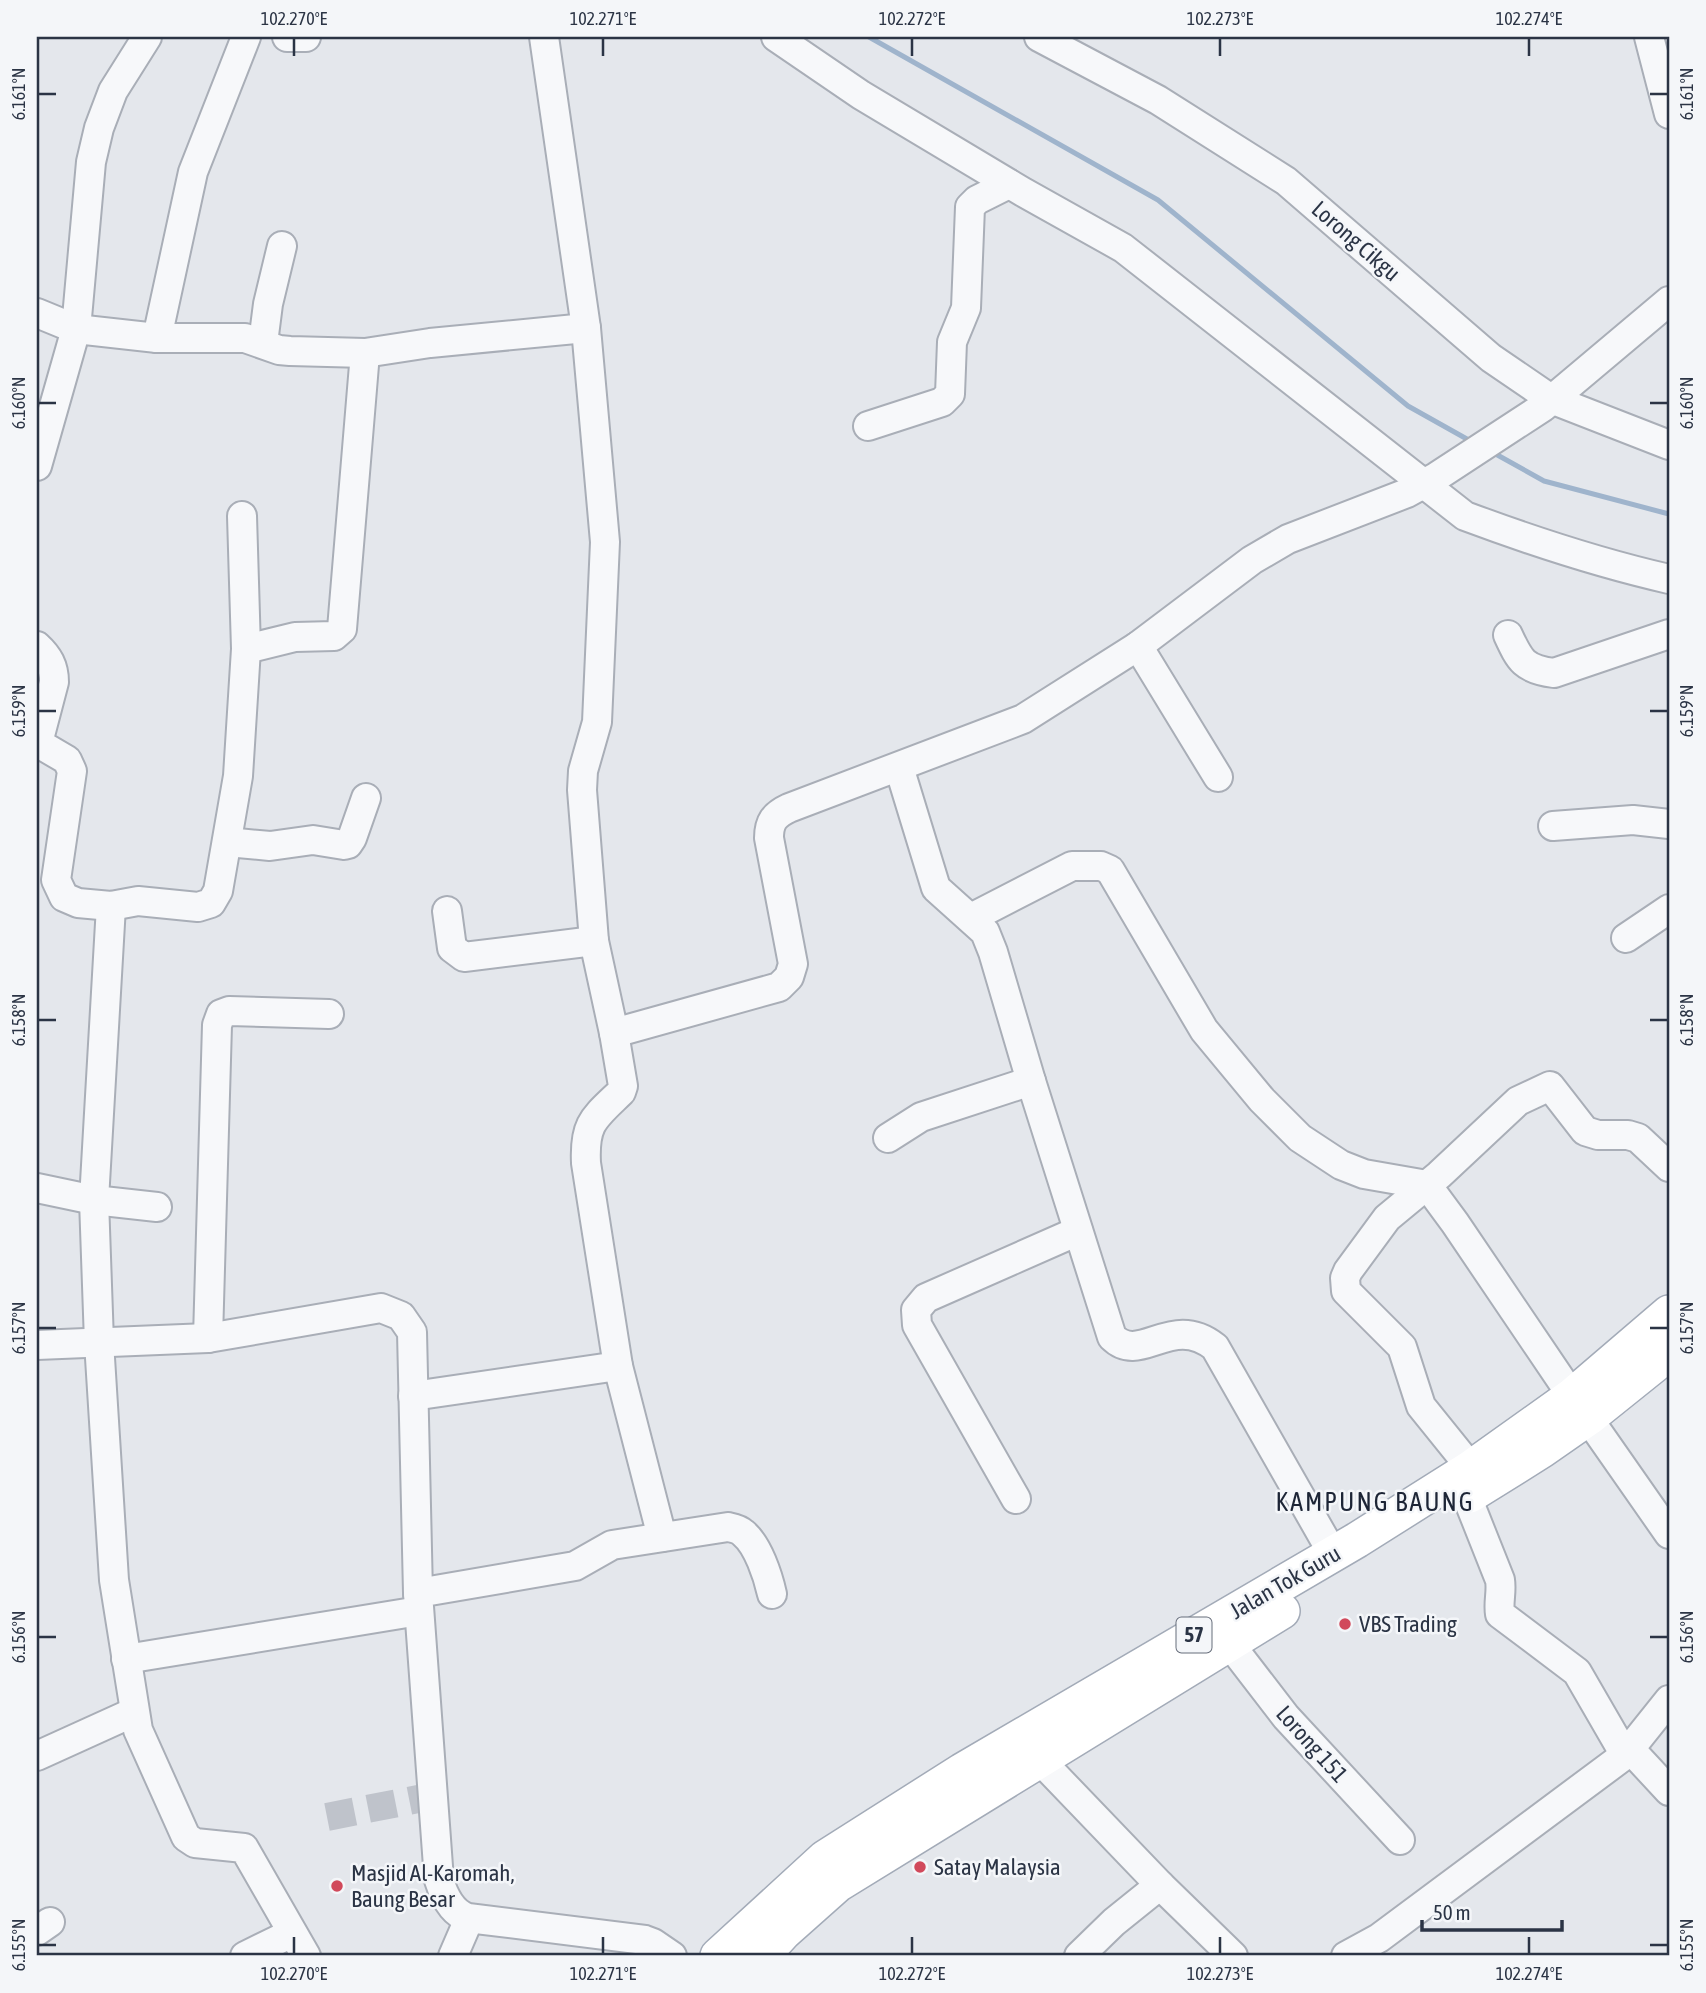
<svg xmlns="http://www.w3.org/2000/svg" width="1706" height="1993" viewBox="0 0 1706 1993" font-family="'Asap Condensed',sans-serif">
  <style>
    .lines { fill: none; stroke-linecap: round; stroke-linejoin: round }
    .stream { stroke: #9fb4cc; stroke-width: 5 }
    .minor-tunnel { stroke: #bfc3cb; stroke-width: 28; stroke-dasharray: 28 14; stroke-linecap: butt }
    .minor-casing { stroke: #a9aeb7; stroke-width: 32 }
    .major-casing { stroke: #a3abb8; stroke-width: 38 }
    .minor { stroke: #f7f8fa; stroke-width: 28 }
    .major { stroke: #fff; stroke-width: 35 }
    .ticks { fill: none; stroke: #2b3445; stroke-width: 2.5 }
    .poi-dot { fill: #d1495b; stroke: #f4f6f9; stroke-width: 2.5 }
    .labels { text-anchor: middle; stroke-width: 5; stroke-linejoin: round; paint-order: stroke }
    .shield { fill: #f4f6f9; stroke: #676e7b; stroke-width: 2 }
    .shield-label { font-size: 21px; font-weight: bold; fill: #2b3445 }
    .street-label { font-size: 23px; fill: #2b3445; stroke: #f4f6f9 }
    .poi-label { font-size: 23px; fill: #2b3445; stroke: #f4f6f9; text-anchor: start }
    .quarter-label { font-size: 26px; letter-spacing: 2px; fill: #1d2536; stroke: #f4f6f9 }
    .neatline { fill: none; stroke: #2b3445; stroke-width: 2.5 }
    .ticks-label { font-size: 18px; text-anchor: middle; fill: #2b3445 }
  </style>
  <rect width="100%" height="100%" fill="#e4e7ec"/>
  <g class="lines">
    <!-- stream -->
    <g class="stream">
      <polyline points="869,37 1158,200 1408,406 1474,443"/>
      <polyline points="1492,452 1544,481 1669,514"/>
    </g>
    <!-- minor-tunnel -->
    <polyline class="minor-tunnel" points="327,1817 433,1796"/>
    <defs>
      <g id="minor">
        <polyline points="287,37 306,37"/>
        <path d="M 544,37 L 586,328 L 605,542 L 597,722 L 583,771 L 582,790 L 594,941 L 614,1033 L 623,1086 L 621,1092 C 594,1118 584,1123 586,1163 L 618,1366 L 662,1537"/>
        <path d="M 776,37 L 861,95 L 1023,192 L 1123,248 L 1465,516 C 1532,541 1599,563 1669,579"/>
        <polyline points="1039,37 1158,100 1286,181 1491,358 1551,399 1669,445"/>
        <polyline points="1649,37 1669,114"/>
        <polyline points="37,313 76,329 157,338 245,338 279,350 290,351 365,353 430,343 586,328"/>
        <polyline points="157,338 193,172 246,37"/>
        <polyline points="263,343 268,304 282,246"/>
        <polyline points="868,426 942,402 950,394 952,342 966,308 970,207 977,200 1009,184"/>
        <polyline points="37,466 76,329 91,162 99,128 113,91 147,37"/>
        <path d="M 1508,635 C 1520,661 1524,669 1554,673 L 1669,634"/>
        <path d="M 37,646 C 48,656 54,666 54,682 L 38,743 L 67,760 L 72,771 L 56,880 L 64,897 L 78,903 L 111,906 L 138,901 L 198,907 L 211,903 L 218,891 L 238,776 L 246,649 L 242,516"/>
        <polyline points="1138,646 1218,777"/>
        <polyline points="246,649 295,637 334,636 342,629 365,353"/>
        <path d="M 899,767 L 936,888 L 985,932 L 993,952 L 1031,1081 L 1112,1337 C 1141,1366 1171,1312 1215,1347 L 1333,1554"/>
        <polyline points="1553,826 1633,820 1669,824"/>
        <polyline points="227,842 270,846 313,840 344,845 348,844 352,838 366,798"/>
        <polyline points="111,906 94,1200 157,1207"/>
        <polyline points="447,911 452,948 464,957 594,941"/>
        <polyline points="971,918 1072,866 1101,866 1110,870 1204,1030 1262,1100 1300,1138 1341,1165 1364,1174 1427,1185 1455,1223 1572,1396"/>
        <polyline points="1626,938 1669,909"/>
        <path d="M 614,1033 L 779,987 L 789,977 L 793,964 L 769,838 C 769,822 774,815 789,808 L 1023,719 L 1138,646 L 1252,560 L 1288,539 L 1407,493 L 1436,477 L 1543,407 L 1669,301"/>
        <polyline points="888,1138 921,1117 1031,1081"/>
        <polyline points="37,1188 94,1200 99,1342 114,1580 138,1730 186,1837 195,1843 244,1848 306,1956"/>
        <polyline points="208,1338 217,1025 221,1014 229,1011 329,1014"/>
        <polyline points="37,1345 208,1338 381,1308 401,1316 412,1332 418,1593"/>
        <polyline points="413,1396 618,1366"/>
        <polyline points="1588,1418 1669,1534"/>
        <polyline points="1471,1468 1421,1406 1402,1347 1346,1291 1345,1278 1348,1271 1387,1218 1439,1175 1518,1101 1550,1086 1585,1131 1598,1135 1628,1135 1638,1138 1669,1167"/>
        <path d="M 1467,1497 L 1500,1580 C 1502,1592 1498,1602 1500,1614 L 1577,1672 L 1625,1755"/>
        <polyline points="1016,1499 917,1325 916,1310 926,1298 1078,1231"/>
        <polyline points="1229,1643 1286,1717 1400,1840"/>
        <polyline points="126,1659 419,1611"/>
        <polyline points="1630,1749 1669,1791"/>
        <polyline points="37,1756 134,1712"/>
        <polyline points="1040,1760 1160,1885 1114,1922 1079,1956"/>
        <polyline points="1160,1885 1233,1956"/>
        <polyline points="37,1931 50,1922"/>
        <polyline points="245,1956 292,1933"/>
        <polyline points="453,1956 469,1919"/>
        <path d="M 672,1956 L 653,1943 L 645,1940 L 468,1918 C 452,1913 444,1896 439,1880 L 418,1593 L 575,1566 L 612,1545 L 728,1527 C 733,1528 739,1529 743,1533 C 758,1545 768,1576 772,1594"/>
        <polyline points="1346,1956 1379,1938 1625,1755 1669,1700"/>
      </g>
      <g id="major">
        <polyline points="1470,1495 1542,1450 1588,1418 1669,1353"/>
        <polyline points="718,1956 825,1858 962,1771 1357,1540 1471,1468 1572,1396 1669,1313"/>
        <polyline points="762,1956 784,1932 838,1884 1282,1611"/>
      </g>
    </defs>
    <!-- minor casing -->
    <use href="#minor" class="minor-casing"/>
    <!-- major casing -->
    <use href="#major" class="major-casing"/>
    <!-- minor -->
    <use href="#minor" class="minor"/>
    <!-- major -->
    <use href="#major" class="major"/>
  </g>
  <!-- ticks -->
  <path class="ticks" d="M 294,38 L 294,56M 603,38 L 603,56M 912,38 L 912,56M 1220,38 L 1220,56M 1529,38 L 1529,56M 38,94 L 56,94M 1650,94 L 1668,94M 38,403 L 56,403M 1650,403 L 1668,403M 38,711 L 56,711M 1650,711 L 1668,711M 38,1020 L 56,1020M 1650,1020 L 1668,1020M 38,1328 L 56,1328M 1650,1328 L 1668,1328M 38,1637 L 56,1637M 1650,1637 L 1668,1637M 294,1937 L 294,1954M 603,1937 L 603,1954M 912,1937 L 912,1954M 1220,1937 L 1220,1954M 1529,1937 L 1529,1954M 38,1945 L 56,1945M 1650,1945 L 1668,1945"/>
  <!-- markers -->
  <g class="poi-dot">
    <circle cx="1345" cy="1624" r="7"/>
    <circle cx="920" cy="1867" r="7"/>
    <circle cx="337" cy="1886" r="7"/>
  </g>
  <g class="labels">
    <!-- shield labels -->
    <rect class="shield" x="1176.5" y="1617.5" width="35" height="35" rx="5"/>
    <g class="shield-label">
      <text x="1194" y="1642">57</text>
    </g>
    <!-- street labels -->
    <g class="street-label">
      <text transform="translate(1356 241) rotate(41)" y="8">Lorong Cikgu</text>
      <text transform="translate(1285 1582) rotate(-30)" y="8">Jalan Tok Guru</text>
      <text transform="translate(1312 1744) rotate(48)" y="8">Lorong 151</text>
    </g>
    <!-- poi labels -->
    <g class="poi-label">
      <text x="1359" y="1632">VBS Trading</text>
      <text x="934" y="1875">Satay Malaysia</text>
      <text x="351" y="1881">Masjid Al-Karomah,<tspan x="351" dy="26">Baung Besar</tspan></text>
    </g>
    <!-- quarter labels -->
    <g class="quarter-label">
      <text x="1375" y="1511">KAMPUNG BAUNG</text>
    </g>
  </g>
  <!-- border -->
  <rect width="1706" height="1993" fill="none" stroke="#f4f6f9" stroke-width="77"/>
  <!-- scale -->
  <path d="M1422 1920v10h140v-10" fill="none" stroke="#2b3445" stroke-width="3.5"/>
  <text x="1433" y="1920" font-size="21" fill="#2b3445" stroke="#f4f6f9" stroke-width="5" paint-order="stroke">50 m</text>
  <rect x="38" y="38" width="1630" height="1916" class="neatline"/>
  <g class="ticks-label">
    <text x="294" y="25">102.270°E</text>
    <text x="603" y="25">102.271°E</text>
    <text x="912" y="25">102.272°E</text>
    <text x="1220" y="25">102.273°E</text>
    <text x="1529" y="25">102.274°E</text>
    <text transform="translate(19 94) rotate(-90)" y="6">6.161°N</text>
    <text transform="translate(1687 94) rotate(-90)" y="6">6.161°N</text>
    <text transform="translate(19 403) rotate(-90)" y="6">6.160°N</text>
    <text transform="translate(1687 403) rotate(-90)" y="6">6.160°N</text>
    <text transform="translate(19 711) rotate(-90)" y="6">6.159°N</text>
    <text transform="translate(1687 711) rotate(-90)" y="6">6.159°N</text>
    <text transform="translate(19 1020) rotate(-90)" y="6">6.158°N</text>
    <text transform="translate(1687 1020) rotate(-90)" y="6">6.158°N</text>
    <text transform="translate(19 1328) rotate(-90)" y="6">6.157°N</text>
    <text transform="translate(1687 1328) rotate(-90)" y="6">6.157°N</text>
    <text transform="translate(19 1637) rotate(-90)" y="6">6.156°N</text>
    <text transform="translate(1687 1637) rotate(-90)" y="6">6.156°N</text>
    <text transform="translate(19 1945) rotate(-90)" y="6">6.155°N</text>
    <text transform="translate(1687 1945) rotate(-90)" y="6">6.155°N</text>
    <text x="294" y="1980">102.270°E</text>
    <text x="603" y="1980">102.271°E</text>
    <text x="912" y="1980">102.272°E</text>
    <text x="1220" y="1980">102.273°E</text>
    <text x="1529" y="1980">102.274°E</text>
  </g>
</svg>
